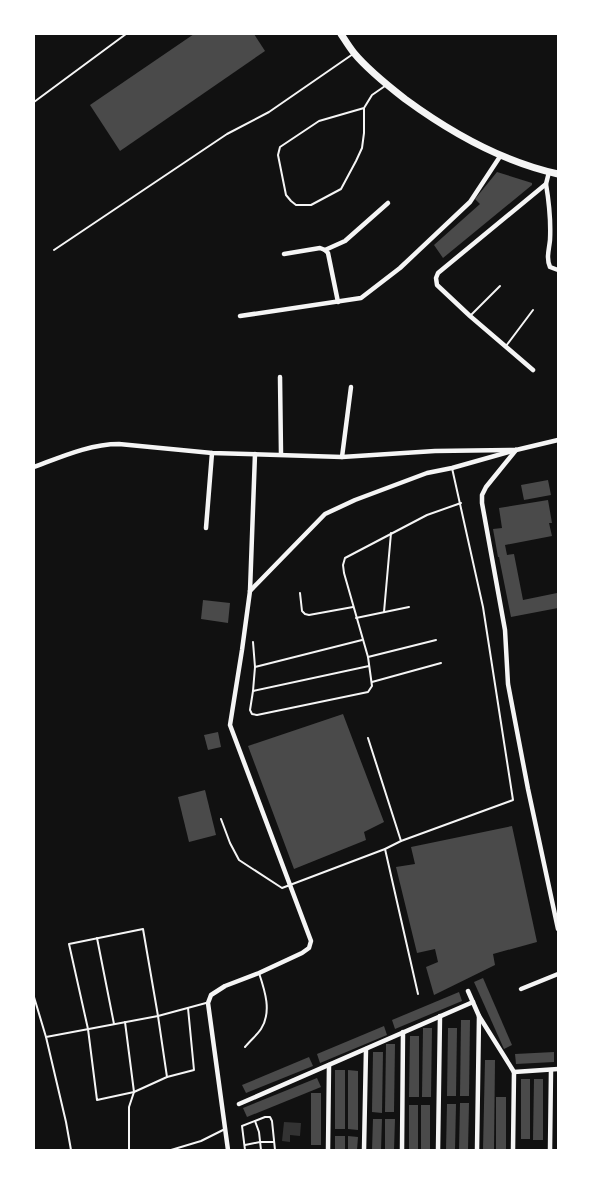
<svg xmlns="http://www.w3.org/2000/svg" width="592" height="1184" viewBox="0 0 592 1184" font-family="Commissioner,sans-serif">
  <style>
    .water { fill: #333 }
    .building { fill: #4a4a4a }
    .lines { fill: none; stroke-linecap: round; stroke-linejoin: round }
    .path { stroke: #f5f5f5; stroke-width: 2 }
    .service { stroke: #f5f5f5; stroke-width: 2 }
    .minor { stroke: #f5f5f5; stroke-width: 4.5 }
    .primary { stroke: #f5f5f5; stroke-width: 7 }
  </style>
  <rect width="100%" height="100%" fill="#111"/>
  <!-- water -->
  <polygon class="water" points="284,1122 301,1123 300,1136 290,1135 290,1142 282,1141"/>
  <!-- building -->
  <g class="building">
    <polygon points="194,34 254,34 265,51 120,151 90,105"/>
    <polygon points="497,172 532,183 532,185 443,258 434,245 480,204 475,199"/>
    <polygon points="548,480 551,495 524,500 521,485"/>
    <polygon points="548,500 552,523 549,523 552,536 505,545 507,555 514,554 523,600 557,593 557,594 558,594 558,608 511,617 499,557 498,557 493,529 502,528 499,508"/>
    <polygon points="203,600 230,603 228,623 201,619"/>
    <polygon points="343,714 384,822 364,832 366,840 294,869 248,746"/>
    <polygon points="218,732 221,747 208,750 204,735"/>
    <polygon points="205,790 216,835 189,842 178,797"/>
    <polygon points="512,826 537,942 493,954 495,965 434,995 426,967 438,962 435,949 417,953 396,867 415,864 411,847"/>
    <polygon points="483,978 512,1045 504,1049 474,982"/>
    <polygon points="459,992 462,1001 395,1029 392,1020"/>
    <polygon points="461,1020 470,1020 469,1096 460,1096"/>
    <polygon points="384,1026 387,1035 320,1063 317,1054"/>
    <polygon points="423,1028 432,1028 431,1097 422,1097"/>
    <polygon points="448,1028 457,1028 456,1096 447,1096"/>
    <polygon points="410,1036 419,1036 419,1097 409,1097"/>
    <polygon points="386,1044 395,1044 394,1112 385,1112"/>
    <polygon points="373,1052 383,1052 382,1113 372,1112"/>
    <polygon points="554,1052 554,1062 516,1064 515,1054"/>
    <polygon points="309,1057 313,1066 246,1093 242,1085"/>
    <polygon points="485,1060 495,1060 494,1150 483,1150"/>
    <rect x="335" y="1070" width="10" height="59"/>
    <polygon points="348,1070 358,1071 358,1130 348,1129"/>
    <polygon points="317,1078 321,1087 247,1117 243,1108"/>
    <rect x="521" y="1079" width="9" height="60"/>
    <polygon points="534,1079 543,1079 543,1140 533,1140"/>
    <rect x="311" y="1093" width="10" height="52"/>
    <rect x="496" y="1097" width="10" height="53"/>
    <polygon points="460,1103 469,1103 468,1150 459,1150"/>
    <polygon points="447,1104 456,1104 455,1150 446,1150"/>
    <rect x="409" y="1105" width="9" height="45"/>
    <rect x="421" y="1105" width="9" height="45"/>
    <polygon points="373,1119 382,1119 381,1150 372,1150"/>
    <polygon points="385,1119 395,1119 394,1150 385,1150"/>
    <rect x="335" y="1136" width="10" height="14"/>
    <polygon points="348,1136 358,1137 357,1150 348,1150"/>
  </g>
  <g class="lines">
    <!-- path -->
    <g class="path">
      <polyline points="255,1121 259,1132 261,1150"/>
      <polyline points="245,1145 260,1142 274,1142"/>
      <polyline points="245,1150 242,1126 265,1117 270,1117 272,1121 275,1150"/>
    </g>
    <!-- service -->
    <g class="service">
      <polyline points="34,102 126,34"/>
      <polyline points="364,108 319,121 280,147 278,155 286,195 291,201 296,205 311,205 341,189 356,161 362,148 364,133 364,108 372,95 385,86"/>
      <polyline points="54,250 227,134 269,112 353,54"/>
      <polyline points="471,315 500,286"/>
      <polyline points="506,346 533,310"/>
      <polyline points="300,593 302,611 305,614 309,615 353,607"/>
      <polyline points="384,612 391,533"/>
      <polyline points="356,618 409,607"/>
      <polyline points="253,642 255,667 362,640"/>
      <polyline points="368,657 436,640"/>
      <polyline points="369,666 253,691 250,710 252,714 257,715 368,692 372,686 368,657 344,573 343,565 345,558 427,515 461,503"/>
      <polyline points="372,682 441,663"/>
      <polyline points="253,691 255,667"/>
      <polyline points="368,738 401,841"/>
      <polyline points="221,819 230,843 239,860 282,888 385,849 401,841 513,800 483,607 452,468"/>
      <polyline points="385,849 418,994"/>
      <polygon points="143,929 158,1016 167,1077 134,1092 97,1100 88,1029 69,944"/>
      <polyline points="97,938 114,1024"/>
      <polyline points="34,997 46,1037"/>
      <polyline points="125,1022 134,1092 129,1107 129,1150"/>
      <path d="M 245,1047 C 250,1041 257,1035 261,1029 C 272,1012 265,991 259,973"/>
      <polyline points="167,1077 194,1070 188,1008"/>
      <polyline points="71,1150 66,1122 46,1037 158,1016 206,1003"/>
      <polyline points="171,1150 201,1141 225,1129"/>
    </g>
    <!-- minor -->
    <g class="minor">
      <path d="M 546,184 C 549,202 551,221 550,240 C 549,250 546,258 550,267 L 558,270"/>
      <polyline points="325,250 345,241 388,203"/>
      <polyline points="284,254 320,248 325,250 328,253 338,302"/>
      <polyline points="240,316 361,298 400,268 470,202 501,155"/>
      <polyline points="533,370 470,316 437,285 436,278 438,273 546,184 549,172"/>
      <polyline points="280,377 281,454"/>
      <polyline points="516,450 486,487 482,495 482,503 505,630 508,684 528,789 558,929"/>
      <polyline points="342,457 351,387"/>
      <path d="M 34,467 C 61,457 90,444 119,444 L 212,453 L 342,457 L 435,451 L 516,450"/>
      <polyline points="206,528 212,453"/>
      <polyline points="250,591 325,514 355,500 427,473 452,468 516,450 558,440"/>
      <polyline points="521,989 558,974"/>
      <polyline points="468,991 479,1016 514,1072"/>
      <polyline points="514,1072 558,1069"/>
      <polyline points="239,1104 473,1002"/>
      <polyline points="228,1150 208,1003 211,995 225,986 259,973 302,953 309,948 311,941 230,725 242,650 250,591 255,454"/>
      <polyline points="328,1150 329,1065"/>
      <polyline points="364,1150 366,1049"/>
      <polyline points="402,1150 403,1032"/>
      <polyline points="438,1150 440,1016"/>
      <polyline points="477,1150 479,1016"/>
      <polyline points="513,1150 514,1072"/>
      <polyline points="550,1150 551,1070"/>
    </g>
    <!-- primary -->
    <path class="primary" d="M 341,34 C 345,40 349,47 354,53 C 368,70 387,85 405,99 C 450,132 503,162 558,174"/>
  </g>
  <!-- border -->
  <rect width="592" height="1184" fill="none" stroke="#ffffff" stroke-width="70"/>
</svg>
